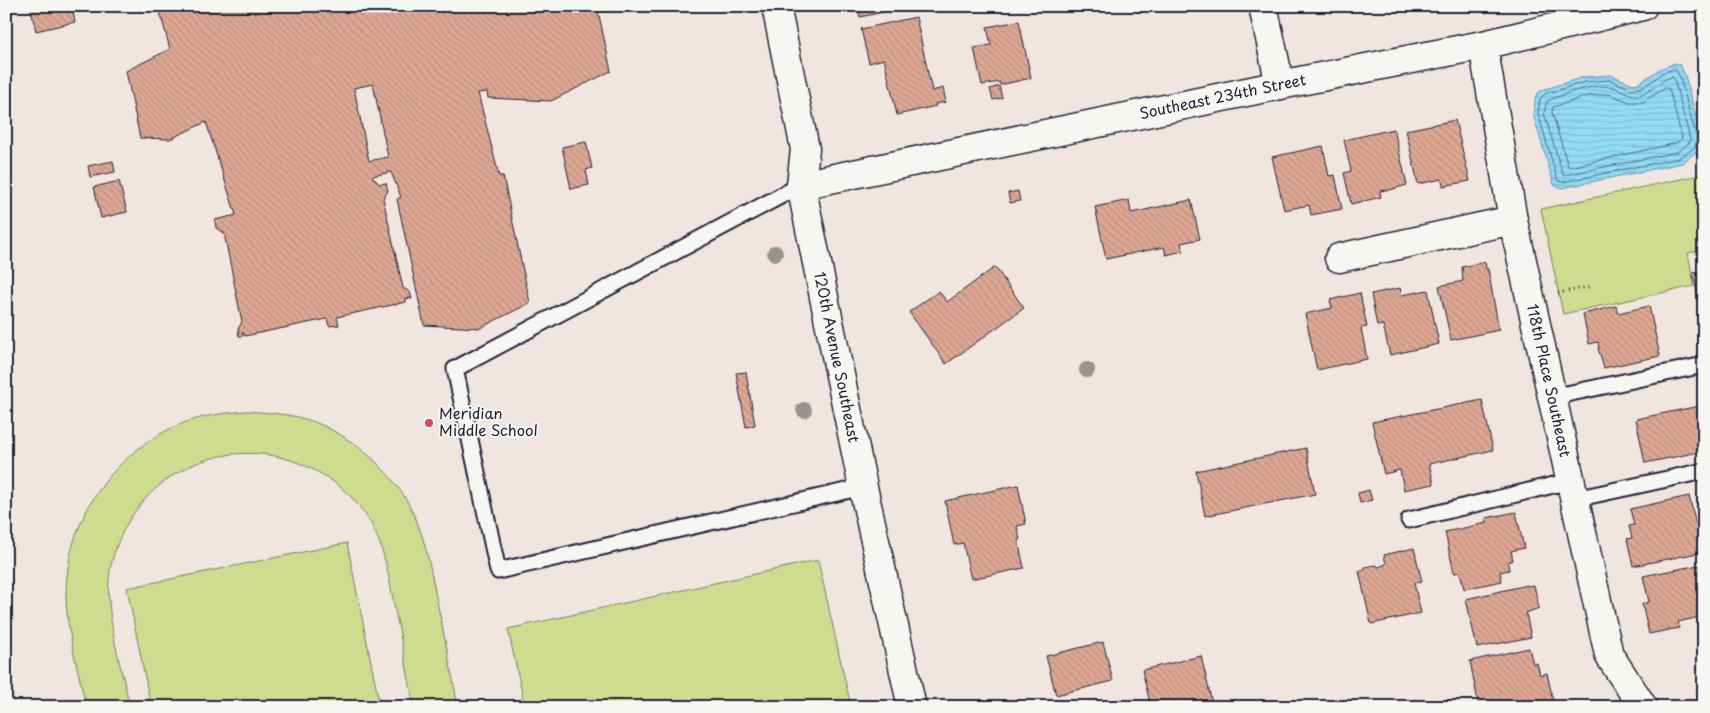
<svg xmlns="http://www.w3.org/2000/svg" width="1710" height="713" viewBox="0 0 1710 713" font-family="'Playpen Sans',sans-serif">
  <style>
    .green { fill: #cedc8f; stroke: #787f65 }
    .water { fill: url(#water-rules); stroke: #6691ab }
    .lines { fill: none; stroke-linecap: round; stroke-linejoin: round }
    .shore { stroke: #4f6c85; stroke-width: 1 }
    .building { fill: url(#building-back-hatch); stroke: #22223b; fill-rule: evenodd }
    .service-casing { stroke: #22223b; stroke-width: 19 }
    .minor-casing { stroke: #22223b; stroke-width: 31 }
    .tertiary-casing { stroke: #22223b; stroke-width: 31 }
    .path { stroke: #22223b; stroke-width: 3; stroke-dasharray: 1 4; stroke-linecap: butt }
    .service { stroke: #f6f6f2; stroke-width: 15 }
    .minor { stroke: #f6f6f2; stroke-width: 28 }
    .tertiary { stroke: #f6f6f2; stroke-width: 28 }
    .tree { fill: #979490 }
    .poi-dot { fill: #d1495b; stroke: #f6f6f2; stroke-width: 2 }
    .labels { text-anchor: middle; stroke-width: 4; stroke-linejoin: round; paint-order: stroke }
    .street-label { font-size: 15px; fill: #22223b; stroke: #f6f6f2 }
    .poi-label { font-size: 15px; fill: #22223b; stroke: #f6f6f2; text-anchor: start }
  </style>
  <defs>
    <pattern id="water-rules" width="6" height="5" patternUnits="userSpaceOnUse" patternTransform="scale(1.25)"><rect width="6" height="5" fill="#93dbf5"/><path d="M0 2.5h6" fill="none" stroke="#7ebcd3"/></pattern>
    <pattern id="building-back-hatch" width="6" height="6" patternUnits="userSpaceOnUse" patternTransform="scale(1.25)"><rect width="6" height="6" fill="#dda793"/><path d="M-1 5l2 2M0 0l6 6M5-1l2 2" fill="none" stroke="#bd8f80"/></pattern>
  </defs>
  <rect width="100%" height="100%" fill="#f1e6df"/>
  <filter id="ink" filterUnits="userSpaceOnUse"><feTurbulence type="fractalNoise" baseFrequency=".02" numOctaves="2"/><feDisplacementMap in="SourceGraphic" scale="10" xChannelSelector="R" yChannelSelector="G"/><feConvolveMatrix kernelMatrix="1 2 1 2 8 2 1 2 1" color-interpolation-filters="sRGB"/></filter>
  <g filter="url(#ink)">
    <!-- green -->
    <g class="green">
      <polygon points="1704,174 1704,250 1688,253 1694,286 1563,314 1541,209"/>
      <path d="M 247,411 C 270,413 295,414 317,423 C 360,441 400,478 417,522 C 428,549 432,578 438,606 C 445,640 452,673 458,707 L 414,707 C 408,675 402,643 395,610 C 389,577 384,542 365,514 C 352,495 334,480 314,470 C 231,426 132,473 111,565 C 102,607 121,665 130,707 L 86,707 C 79,671 66,632 66,594 C 66,522 110,456 176,426 C 199,416 223,413 247,411 Z"/>
      <polygon points="347,543 380,707 151,707 127,588"/>
      <polygon points="818,560 851,707 525,707 508,629"/>
    </g>
    <!-- water -->
    <polygon class="water" points="1675,63 1680,65 1685,75 1702,139 1700,149 1682,163 1562,188 1554,185 1533,114 1536,95 1542,90 1584,77 1611,75 1633,84 1639,83 1660,69"/>
    <g class="lines">
      <!-- shore -->
      <g class="shore">
        <polygon points="1675,69 1680,77 1697,139 1695,147 1679,158 1563,182 1558,181 1538,113 1540,99 1545,94 1585,82 1610,80 1632,89 1640,88 1654,80 1662,73"/>
        <path d="M 1672,77 L 1674,79 L 1690,139 L 1689,143 L 1677,152 L 1565,175 L 1563,175 L 1544,113 L 1547,101 C 1564,94 1594,83 1612,87 C 1621,88 1628,96 1638,95 C 1652,93 1659,79 1672,77 Z"/>
        <polygon points="1666,88 1669,89 1682,138 1677,143 1570,167 1568,166 1552,112 1553,107 1588,96 1609,94 1629,102 1642,102"/>
      </g>
    </g>
    <!-- building -->
    <g class="building">
      <polygon points="30,6 72,6 75,22 36,31"/>
      <path d="M 170,6 L 597,6 L 611,71 L 551,101 L 488,98 L 487,92 L 478,93 L 499,176 L 503,176 L 530,303 L 480,328 L 424,325 L 397,199 L 401,197 L 391,172 L 372,176 L 379,184 L 386,183 L 388,191 L 383,198 L 403,288 L 410,292 L 412,299 L 406,298 L 406,302 L 337,317 L 339,325 L 329,326 L 327,319 L 245,336 L 244,333 L 242,333 L 243,336 L 239,336 L 238,329 L 242,322 L 224,233 L 216,228 L 215,220 L 236,215 L 206,122 L 170,139 L 140,138 L 126,71 L 170,49 L 160,12 ZM 373,84 L 388,157 L 369,161 L 354,88 Z"/>
      <polygon points="857,6 912,6 860,17"/>
      <polygon points="916,17 932,91 943,88 946,102 935,104 936,106 897,115 884,59 869,63 861,29"/>
      <polygon points="1019,21 1031,78 1000,85 1000,82 982,85 974,48 991,45 987,27"/>
      <polygon points="999,86 1002,98 993,100 990,89"/>
      <polygon points="1455,120 1470,181 1443,186 1442,179 1418,184 1406,130"/>
      <polygon points="1394,129 1407,185 1386,191 1386,190 1380,191 1381,197 1351,204 1344,173 1351,171 1344,140"/>
      <polygon points="586,142 592,168 586,170 589,185 571,189 562,147"/>
      <polygon points="1323,146 1329,176 1335,175 1342,209 1311,215 1309,205 1284,210 1272,157"/>
      <polygon points="113,161 115,172 90,177 88,166"/>
      <polygon points="119,181 127,212 101,218 94,187"/>
      <polygon points="1018,191 1020,201 1010,203 1008,193"/>
      <polygon points="1129,200 1131,213 1191,200 1200,239 1181,243 1183,251 1166,255 1164,247 1106,259 1095,207"/>
      <polygon points="1485,262 1486,269 1488,269 1499,330 1451,340 1439,286 1463,281 1462,267"/>
      <polygon points="995,267 1024,308 946,364 909,312 939,291 947,302"/>
      <polygon points="1704,271 1704,329 1693,273"/>
      <polygon points="1400,288 1402,295 1428,290 1439,344 1390,355 1383,325 1377,326 1371,294"/>
      <polygon points="1360,293 1367,327 1361,328 1367,359 1317,370 1305,314 1332,308 1330,300"/>
      <polygon points="1616,306 1618,313 1649,306 1660,356 1604,368 1598,348 1599,348 1598,342 1589,344 1583,314"/>
      <polygon points="746,372 755,425 746,427 736,373"/>
      <polygon points="1482,400 1493,450 1429,464 1434,484 1404,490 1400,470 1384,474 1372,422"/>
      <polygon points="1704,405 1704,451 1645,463 1636,419"/>
      <polygon points="1306,448 1315,494 1205,516 1196,471"/>
      <polygon points="1018,485 1026,524 1017,526 1020,539 1018,540 1024,568 971,579 963,543 954,545 945,501"/>
      <polygon points="1369,490 1372,500 1360,503 1358,493"/>
      <polygon points="1689,496 1703,552 1633,566 1627,539 1632,538 1629,526 1634,525 1630,509"/>
      <polygon points="1516,512 1524,548 1511,551 1513,560 1508,562 1509,570 1500,572 1502,581 1464,589 1460,572 1454,573 1445,532 1487,523 1486,518"/>
      <polygon points="1414,548 1422,582 1414,583 1421,613 1371,624 1359,571 1364,570 1365,567 1375,565 1379,567 1386,564 1384,555"/>
      <polygon points="1699,565 1704,587 1704,616 1678,622 1679,628 1649,634 1642,604 1649,602 1643,576"/>
      <polygon points="1527,585 1527,586 1534,585 1539,608 1526,613 1531,637 1477,648 1466,599"/>
      <polygon points="1103,642 1113,681 1056,695 1046,656"/>
      <polygon points="1529,648 1533,664 1537,663 1540,675 1547,673 1553,701 1527,707 1479,707 1470,661"/>
      <polygon points="1201,656 1213,707 1151,707 1142,670"/>
    </g>
    <g class="lines">
      <defs>
        <g id="service">
          <polyline points="801,185 455,369 498,571 863,487"/>
          <polyline points="1552,397 1704,365"/>
          <polyline points="1575,499 1704,471"/>
          <polyline points="1409,520 1570,481"/>
        </g>
        <g id="minor">
          <polyline points="1263,6 1280,85"/>
          <path id="s1" d="M 1483,45 L 1513,220 L 1609,655 L 1643,707"/>
          <polyline points="1339,258 1513,220"/>
        </g>
        <g id="tertiary">
          <path id="s2" d="M 776,6 L 805,149 L 801,185 L 863,487 L 912,707"/>
          <path id="s3" d="M 801,185 L 1280,85 L 1483,45 L 1643,6"/>
        </g>
      </defs>
      <!-- service casing -->
      <use href="#service" class="service-casing"/>
      <!-- minor casing -->
      <use href="#minor" class="minor-casing"/>
      <!-- tertiary casing -->
      <use href="#tertiary" class="tertiary-casing"/>
      <!-- path -->
      <g class="path">
        <polyline points="1558,293 1589,287"/>
        <polyline points="1681,707 1704,702"/>
      </g>
      <!-- service -->
      <use href="#service" class="service"/>
      <!-- minor -->
      <use href="#minor" class="minor"/>
      <!-- tertiary -->
      <use href="#tertiary" class="tertiary"/>
    </g>
    <!-- trees -->
    <g class="tree">
      <circle cx="775" cy="253" r="8"/>
      <circle cx="1087" cy="370" r="8"/>
      <circle cx="804" cy="410" r="8"/>
    </g>
  </g>
  <!-- markers -->
  <circle class="poi-dot" cx="429" cy="423" r="5"/>
  <g class="labels">
    <!-- street labels -->
    <g class="street-label">
      <text dy="5" stroke="none"><textPath href="#s3" startOffset="431">Southeast 234th Street</textPath></text>
      <text dy="5" stroke="none"><textPath href="#s2" startOffset="358">120th Avenue Southeast</textPath></text>
      <text dy="5" stroke="none"><textPath href="#s1" startOffset="342">118th Place Southeast</textPath></text>
    </g>
    <!-- poi labels -->
    <g class="poi-label">
      <text x="439" y="419">Meridian<tspan x="439" dy="17">Middle School</tspan></text>
    </g>
  </g>
  <!-- margin -->
  <rect width="1710" height="713" fill="none" stroke="#f6f6f2" stroke-width="25"/>
  <rect x="12" y="12" width="1685" height="688" fill="none" stroke="#22223b" stroke-width="2" filter="url(#ink)"/>
</svg>
